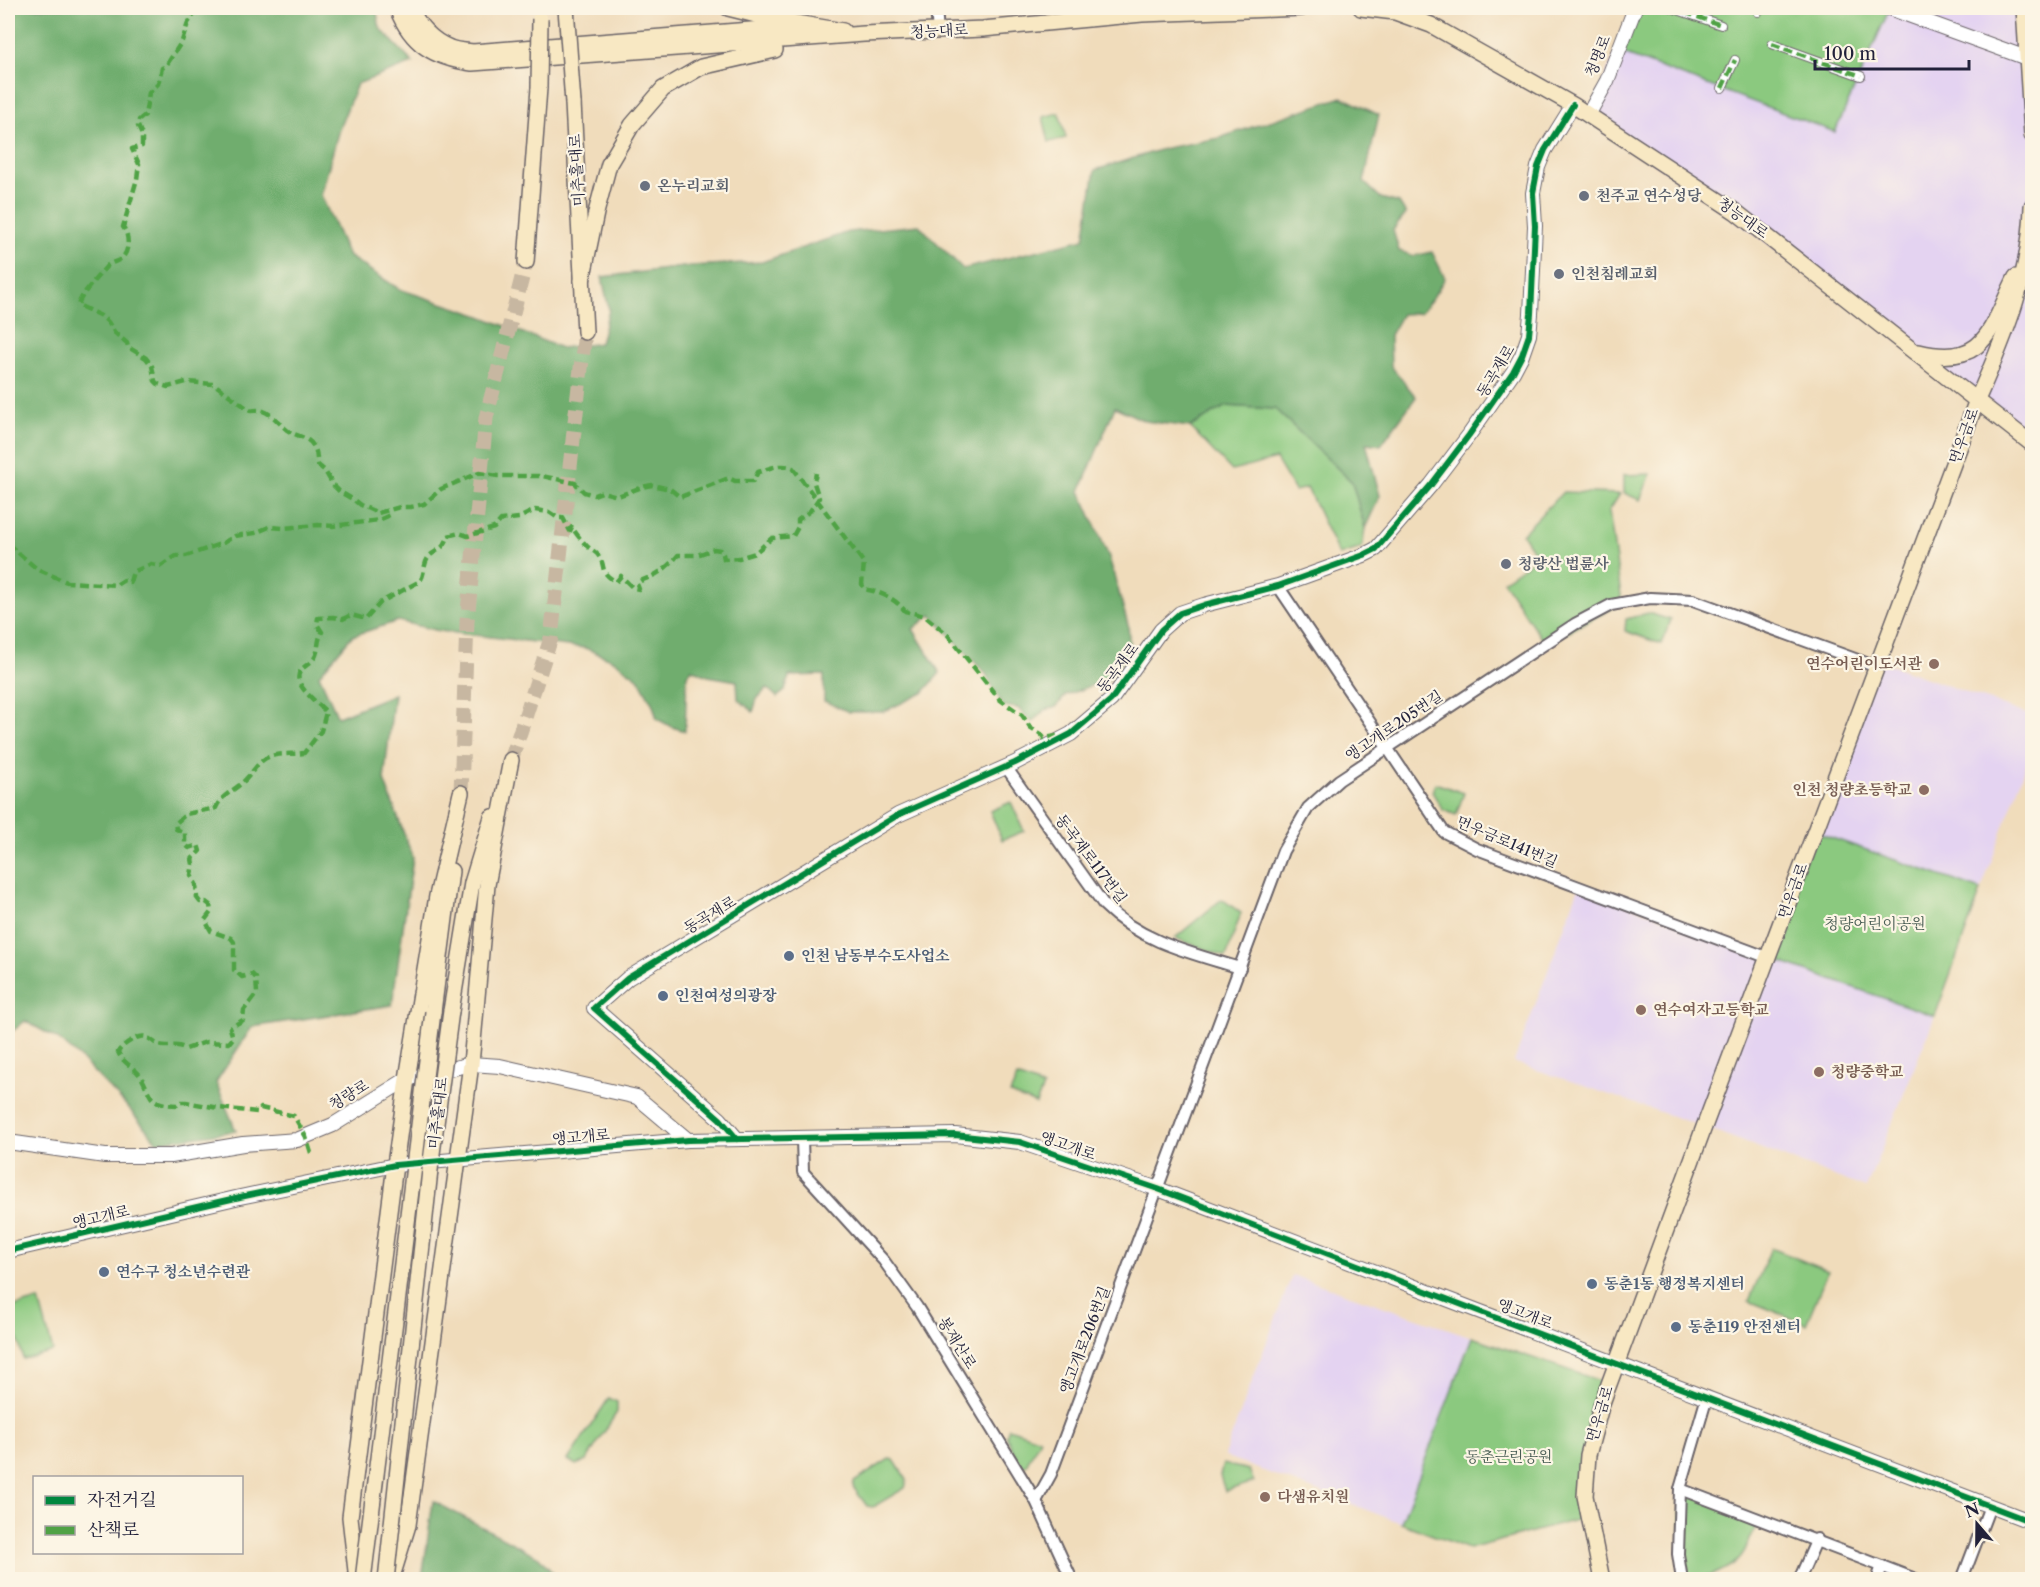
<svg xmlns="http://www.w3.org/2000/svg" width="2040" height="1587" viewBox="0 0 2040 1587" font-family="'Libre Caslon Text','Noto Serif KR',serif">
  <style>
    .built { fill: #e4d3f1 }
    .green { fill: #8bc97f; stroke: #56765d; stroke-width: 1.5 }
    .forest { fill: #70ad6e; stroke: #496854; stroke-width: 1.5 }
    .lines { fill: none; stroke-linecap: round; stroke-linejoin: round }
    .secondary-tunnel { stroke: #c7b7a1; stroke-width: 15; stroke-dasharray: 15 8; stroke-linecap: butt }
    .pedestrian-casing { stroke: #6a6368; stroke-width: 10 }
    .minor-casing { stroke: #6a6368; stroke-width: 14 }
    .tertiary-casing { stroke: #6a6368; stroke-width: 16 }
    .secondary-casing { stroke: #6a6368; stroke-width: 18 }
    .pedestrian { stroke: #fff; stroke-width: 8 }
    .minor { stroke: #fff; stroke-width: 10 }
    .tertiary { stroke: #fff; stroke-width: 14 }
    .secondary { stroke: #f8e8c3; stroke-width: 15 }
    .secondary-bridge-casing { stroke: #6a6368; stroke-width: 18; stroke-linecap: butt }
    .secondary-bridge { stroke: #f8e8c3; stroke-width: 15 }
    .quiet { stroke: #50a245; stroke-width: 4.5; stroke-dasharray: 9 4.5; stroke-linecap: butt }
    .cycleway-casing { stroke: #fcf5e5; stroke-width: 10 }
    .cycleway { stroke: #00873e; stroke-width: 6 }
    .worship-dot { fill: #6b7280; stroke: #fcf5e5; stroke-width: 2 }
    .education-dot { fill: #8d6e63; stroke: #fcf5e5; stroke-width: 2 }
    .service-dot { fill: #5c6f8a; stroke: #fcf5e5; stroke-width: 2 }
    .labels { text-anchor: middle; stroke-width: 4.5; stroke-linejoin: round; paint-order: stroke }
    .street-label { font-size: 15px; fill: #22223b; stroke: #fcf5e5 }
    .worship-label { font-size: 15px; font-weight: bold; fill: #5b616d; stroke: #fcf5e5; text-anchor: start }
    .education-label { font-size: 15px; font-weight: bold; fill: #785e54; stroke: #fcf5e5; text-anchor: start }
    .park-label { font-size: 15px; fill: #475c53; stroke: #fcf5e5 }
    .service-label { font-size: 15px; font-weight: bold; fill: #4e5e75; stroke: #fcf5e5; text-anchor: start }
  </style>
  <rect width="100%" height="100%" fill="#fcf5e5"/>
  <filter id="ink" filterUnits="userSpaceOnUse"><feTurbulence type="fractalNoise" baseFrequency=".0167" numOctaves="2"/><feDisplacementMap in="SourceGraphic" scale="12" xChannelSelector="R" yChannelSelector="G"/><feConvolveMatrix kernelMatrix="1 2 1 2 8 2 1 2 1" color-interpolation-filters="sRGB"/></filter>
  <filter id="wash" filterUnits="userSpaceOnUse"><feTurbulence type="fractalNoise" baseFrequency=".008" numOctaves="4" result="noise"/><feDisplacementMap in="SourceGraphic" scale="24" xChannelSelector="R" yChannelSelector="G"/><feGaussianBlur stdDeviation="1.35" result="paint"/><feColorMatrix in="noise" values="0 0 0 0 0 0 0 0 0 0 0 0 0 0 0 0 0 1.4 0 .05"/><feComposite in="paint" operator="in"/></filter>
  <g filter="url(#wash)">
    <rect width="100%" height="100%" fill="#f0dcbb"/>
    <!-- built -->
    <g class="built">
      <polygon points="1635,8 2032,8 2032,445 1868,315 1588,115"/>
      <polygon points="1879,661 2032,716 2032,749 1981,890 1815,832"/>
      <polygon points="1579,887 1769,958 1935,1016 1866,1188 1704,1127 1514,1062"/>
      <polygon points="1292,1275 1472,1337 1401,1523 1224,1456"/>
    </g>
    <!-- green -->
    <g class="green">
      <polygon points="1635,8 1890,8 1835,132 1618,52"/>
      <polygon points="1059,113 1066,138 1049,142 1043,117"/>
      <polygon points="1226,406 1275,409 1352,482 1365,528 1362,548 1339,555 1307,488 1295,491 1276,459 1232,471 1190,427"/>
      <polygon points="1651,474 1640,500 1624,493 1624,475"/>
      <polygon points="1563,492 1620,494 1609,511 1622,603 1545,644 1503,581 1537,557 1522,534"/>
      <polygon points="1648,613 1671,620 1661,644 1625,631 1626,619"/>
      <polygon points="1435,783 1464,793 1456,815 1443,810 1432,792"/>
      <polygon points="1011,802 1024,831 1002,840 990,811"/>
      <polygon points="1815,832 1981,890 1935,1016 1769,958"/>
      <polygon points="1222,899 1241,913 1226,957 1175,938"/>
      <polygon points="1017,1077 1043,1087 1036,1104 1010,1094"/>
      <polygon points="1771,1248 1828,1271 1806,1324 1749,1301"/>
      <polygon points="39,1300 53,1351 23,1359 10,1308"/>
      <polygon points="1472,1337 1609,1384 1588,1455 1588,1517 1469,1549 1401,1523"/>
      <polygon points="609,1398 617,1402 617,1412 586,1461 576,1465 568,1460"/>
      <polygon points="1009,1428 1040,1439 1026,1465 1020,1466 1006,1436"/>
      <polygon points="889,1459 894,1460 907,1480 905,1488 873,1507 867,1506 853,1487 854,1482"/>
      <polygon points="1223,1464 1249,1470 1254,1482 1225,1491 1220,1476"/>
      <path d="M 1680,1489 L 1760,1518 C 1754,1529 1750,1542 1744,1552 C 1733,1572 1702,1579 1682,1579 Z"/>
    </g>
    <!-- forest -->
    <g class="forest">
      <polygon points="8,8 376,8 380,28 413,63 357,84 339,129 321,195 348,256 399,289 478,315 561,348 600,343 609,310 602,277 691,266 762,262 848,232 919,225 963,269 1084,239 1095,170 1166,148 1219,138 1342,97 1379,115 1364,182 1381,198 1399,203 1406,214 1393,230 1399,251 1414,256 1432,252 1445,278 1432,299 1420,313 1402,314 1390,335 1391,366 1416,397 1381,445 1366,443 1380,496 1365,528 1352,482 1275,409 1226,406 1190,427 1145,421 1115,407 1080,491 1109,557 1128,625 1130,648 1113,678 1066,695 1056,707 1045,710 1032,722 1018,708 1003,706 986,674 931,615 913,629 940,673 923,693 883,712 849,712 824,701 824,675 789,676 785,691 777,697 767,688 757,699 753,712 738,699 737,681 708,676 692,669 687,675 685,731 672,727 657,719 653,705 638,678 613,660 585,648 439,631 398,621 352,636 319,675 338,717 394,694 384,780 413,858 392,1005 252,1027 216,1082 236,1131 157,1142 124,1103 80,1058 58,1039 25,1021 8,1035"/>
      <polygon points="433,1501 539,1557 558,1579 422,1579"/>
    </g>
  </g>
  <g filter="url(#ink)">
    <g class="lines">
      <!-- secondary-tunnel -->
      <g class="secondary-tunnel">
        <polyline points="511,760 551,638 585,332"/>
        <polyline points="461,793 467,622 486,418 526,262"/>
      </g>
      <defs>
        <g id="pedestrian">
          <polyline points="1672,8 1721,25"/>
          <polyline points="1758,12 1759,8"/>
          <polyline points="1772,44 1861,76"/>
          <polyline points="1722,88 1735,60"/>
        </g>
        <g id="minor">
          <polyline points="936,8 938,32"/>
          <polyline points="1278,586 1444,832 1477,849 1769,958"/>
          <path d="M 1006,767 L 1104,905 C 1141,942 1191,953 1240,968"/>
          <polyline points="802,1138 803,1172 884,1261 917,1307 1036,1501 1072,1580"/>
          <polyline points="1680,1489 1918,1580"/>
          <polyline points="1036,1501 1051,1474 1283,851 1308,808 1339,780 1575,624 1611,605 1650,598 1693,600 1877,667"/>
          <polyline points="1682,1580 1678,1554 1680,1489 1707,1397"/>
          <polyline points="1799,1580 1817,1539"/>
          <polyline points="1877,1580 1882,1566"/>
          <polyline points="1962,1580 1990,1506"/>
        </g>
        <g id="tertiary">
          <polyline points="1889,8 2032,60"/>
          <polyline points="1588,115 1607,81 1635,8"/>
          <polyline points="737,1139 720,1119 594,1008 628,978 898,815 1015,763 1071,734 1111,700 1161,630 1180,613 1204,605 1278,586 1364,555 1376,549 1431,485 1469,435 1513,372 1522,355 1529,335 1531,314 1535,226 1533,193 1538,167 1545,150 1573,105"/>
          <polyline points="8,1142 105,1156 171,1156 243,1144 297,1140 333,1125 407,1079 471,1064 500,1066 637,1097 688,1140"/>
          <polyline points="8,1251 240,1197 395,1165 688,1140 955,1135 1020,1142 1158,1189 2032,1522"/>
        </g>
        <g id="secondary">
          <path d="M 397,8 C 411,44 434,58 472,63 L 864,34 L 983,29 L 1142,14 L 1302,8"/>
          <path d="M 411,8 C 417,25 432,41 450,48 C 457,51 466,51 473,52 L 763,29 L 810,31"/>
          <polyline points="728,8 772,19 843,31"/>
          <polyline points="1361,8 1395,12 1431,25 1573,105 1736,212 2032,444"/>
          <polyline points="2024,8 2032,135"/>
          <polyline points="573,103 585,332"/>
          <polyline points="526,262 539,88"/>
          <polyline points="582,281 596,213 609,164 632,125 663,89 701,67 775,50"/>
          <path d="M 1919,352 C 1987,368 1990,328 2016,277"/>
          <polyline points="451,1011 472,883 492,817"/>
          <polyline points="433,1012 451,871"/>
          <polyline points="357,1580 350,1517 395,1165 407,1079 437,896 461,793"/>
          <polyline points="391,1580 408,1525 471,1064 487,885 511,760"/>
          <path d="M 1602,1580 L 1585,1496 L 1588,1455 L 1602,1403 L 1704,1127 L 1977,400 C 2004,339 2031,274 2032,206"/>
        </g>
      </defs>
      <!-- pedestrian casing -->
      <use href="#pedestrian" class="pedestrian-casing"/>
      <!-- minor casing -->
      <use href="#minor" class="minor-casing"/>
      <!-- tertiary casing -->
      <use href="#tertiary" class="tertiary-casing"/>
      <!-- secondary casing -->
      <use href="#secondary" class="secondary-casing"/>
      <!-- pedestrian -->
      <use href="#pedestrian" class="pedestrian"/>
      <!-- minor -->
      <use href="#minor" class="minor"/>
      <!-- tertiary -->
      <use href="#tertiary" class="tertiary"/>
      <!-- secondary -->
      <use href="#secondary" class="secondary"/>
      <defs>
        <g id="secondary-bridge">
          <polyline points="566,8 573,103"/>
          <polyline points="539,88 540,19"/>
          <polyline points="363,1580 433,1012"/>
          <polyline points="386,1580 431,1161 451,1011"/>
        </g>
      </defs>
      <!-- secondary-bridge casing -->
      <use href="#secondary-bridge" class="secondary-bridge-casing"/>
      <!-- secondary-bridge -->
      <use href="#secondary-bridge" class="secondary-bridge"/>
      <!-- quiet -->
      <g class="quiet">
        <path d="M 195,8 L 193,16 L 188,23 L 182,41 L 166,66 L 162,68 L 158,84 L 149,93 L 145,115 L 139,120 L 138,126 L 142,135 L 142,146 L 132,149 L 139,164 L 137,179 L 123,227 C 129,234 130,251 122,258 C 118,262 110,262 106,267 C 98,276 80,296 78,305 L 101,316 L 108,322 L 115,333 L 127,343 L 128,347 L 146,358 L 152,366 L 155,381 L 158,384 L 168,387 L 186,382 L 214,384 L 251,411 C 267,406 276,421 287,430 C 297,437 308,436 314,447 C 318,453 316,459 318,465 L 325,471 L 333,485 L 340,492 L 354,500 L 360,505 L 378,513 L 400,507 L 411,507 L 424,504 L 441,489 L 479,473 L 498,476 L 542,476 L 575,483 L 584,492 L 594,495 L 602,492 L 618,496 L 642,487 L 652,485 L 670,489 L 680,497 L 729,478 L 735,481 L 753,481 L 758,472 C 770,468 781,463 793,468 L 864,563 L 862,584 L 864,589 C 880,592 895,598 905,611 L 925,616 L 948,635 L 999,699 L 1022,715 L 1030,727 L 1041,734 L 1044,738 L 1057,736"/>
        <polyline points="1672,8 1721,25"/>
        <polyline points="1758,12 1759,8"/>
        <polyline points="1772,44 1861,76"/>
        <polyline points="1722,88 1735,60"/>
        <polyline points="8,544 37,569 67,582 116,585 124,580 130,582 133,572 151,564 161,566 176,556 186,556 223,543 235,536 255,533 269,527 283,528 318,525 333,526 379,520 390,515"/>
        <path d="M 311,1153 L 306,1137 L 294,1116 L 261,1108 L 258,1112 L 218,1108 L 186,1102 L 180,1102 L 177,1105 C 170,1105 159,1104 153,1099 C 149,1096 144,1080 139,1074 C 132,1066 122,1062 118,1052 C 122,1045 138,1034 146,1037 C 151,1039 154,1043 159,1045 C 169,1048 176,1043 186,1049 L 206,1042 L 229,1043 L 233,1038 L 230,1028 L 243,1020 L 244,1010 L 257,993 L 256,978 L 252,974 L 242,977 L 234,970 L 234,942 L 231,938 L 211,931 L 205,920 L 211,912 L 210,905 L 206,902 L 200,902 L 197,898 L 196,884 L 191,875 L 193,864 L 192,859 L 200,851 L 198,845 L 189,848 L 185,844 L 185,833 L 176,829 L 175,824 L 186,814 L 216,808 C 221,795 234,791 243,782 C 251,775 257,763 266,758 C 278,752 291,755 304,753 L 321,731 L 326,712 C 319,703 288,683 302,669 C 306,665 314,661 316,655 C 319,647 317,641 322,632 L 317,624 L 318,618 L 333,617 L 343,619 L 351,615 L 366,619 L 381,602 L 420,581 C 425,575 423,565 428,558 C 433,550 445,551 448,536 L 459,533 L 468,536 L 494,528 L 501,520 L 519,518 L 535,510 L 549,512 L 558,518 L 563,518 L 570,531 L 572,527 C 576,534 582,541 587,546 C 591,550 595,551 598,555 C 608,569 597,570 616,582 L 621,576 L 633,588 L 639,589 L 637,584 C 642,579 644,580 650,577 C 659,574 672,563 678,555 L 697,555 L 714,549 L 720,550 L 723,554 L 724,559 L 739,558 L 755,553 L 772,538 L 793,536 L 798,527 L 798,520 L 810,511 L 819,498 L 814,483 L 816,473"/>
      </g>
      <defs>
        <g id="cycleway">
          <polyline points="737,1139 720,1119 594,1008 628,978 898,815 1015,763 1071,734 1111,700 1161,630 1180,613 1204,605 1278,586 1364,555 1376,549 1431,485 1469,435 1513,372 1522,355 1529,335 1531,314 1535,226 1533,193 1538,167 1545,150 1573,105"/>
          <polyline points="8,1251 240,1197 395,1165 688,1140 955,1135 1020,1142 1158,1189 2032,1522"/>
        </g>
      </defs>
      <!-- cycleway casing -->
      <use href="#cycleway" class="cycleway-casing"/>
      <!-- cycleway -->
      <use href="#cycleway" class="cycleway"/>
    </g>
  </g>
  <!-- markers -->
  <g class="worship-dot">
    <circle cx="645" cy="186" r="6"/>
    <circle cx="1584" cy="196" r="6"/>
    <circle cx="1559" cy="274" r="6"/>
    <circle cx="1506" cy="564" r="6"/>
  </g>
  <g class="education-dot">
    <circle cx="1934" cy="664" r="6"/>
    <circle cx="1924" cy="790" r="6"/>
    <circle cx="1641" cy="1010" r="6"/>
    <circle cx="1819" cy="1072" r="6"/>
    <circle cx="1265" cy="1497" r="6"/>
  </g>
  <g class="service-dot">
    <circle cx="789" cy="956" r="6"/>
    <circle cx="663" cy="996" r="6"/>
    <circle cx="104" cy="1272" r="6"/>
    <circle cx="1592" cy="1284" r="6"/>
    <circle cx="1676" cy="1327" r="6"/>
  </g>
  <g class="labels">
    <!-- street labels -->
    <g class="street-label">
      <text transform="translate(939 31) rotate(-3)" y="5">청능대로</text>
      <text transform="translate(1598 56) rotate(-68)" y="5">청명로</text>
      <text transform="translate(577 170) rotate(-93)" y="5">미추홀대로</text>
      <text transform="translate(1743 218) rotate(36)" y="5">청능대로</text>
      <text transform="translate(1496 371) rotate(-59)" y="5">동곡재로</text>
      <text transform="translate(1964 436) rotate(-70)" y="5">먼우금로</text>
      <text transform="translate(1118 668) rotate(-53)" y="5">동곡재로</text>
      <text transform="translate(1394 726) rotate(-34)" y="5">앵고개로205번길</text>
      <text transform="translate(1507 842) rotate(23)" y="5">먼우금로141번길</text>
      <text transform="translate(1091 859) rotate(53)" y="5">동곡재로117번길</text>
      <text transform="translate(1793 891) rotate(-70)" y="5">먼우금로</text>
      <text transform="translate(710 915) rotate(-31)" y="5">동곡재로</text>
      <text transform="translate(349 1095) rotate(-32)" y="5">청량로</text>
      <text transform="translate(438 1113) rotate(-83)" y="5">미추홀대로</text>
      <text transform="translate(581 1137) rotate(-5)" y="5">앵고개로</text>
      <text transform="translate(1068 1146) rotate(19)" y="5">앵고개로</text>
      <text transform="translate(101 1217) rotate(-13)" y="5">앵고개로</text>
      <text transform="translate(1525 1314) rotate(21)" y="5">앵고개로</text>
      <text transform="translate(1085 1340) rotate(-69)" y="5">앵고개로206번길</text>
      <text transform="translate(957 1343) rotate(58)" y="5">봉재산로</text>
      <text transform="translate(1600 1414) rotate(-73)" y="5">먼우금로</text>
    </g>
    <!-- worship labels -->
    <g class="worship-label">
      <text x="657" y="191">온누리교회</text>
      <text x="1596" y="201">천주교 연수성당</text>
      <text x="1571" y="279">인천침례교회</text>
      <text x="1518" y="569">청량산 법륜사</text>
    </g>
    <!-- education labels -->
    <g class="education-label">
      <text x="1922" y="669" text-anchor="end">연수어린이도서관</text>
      <text x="1912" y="795" text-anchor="end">인천 청량초등학교</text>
      <text x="1653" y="1015">연수여자고등학교</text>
      <text x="1831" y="1077">청량중학교</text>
      <text x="1277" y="1502">다샘유치원</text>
    </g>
    <!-- park labels -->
    <g class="park-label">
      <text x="1875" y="929">청량어린이공원</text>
      <text x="1509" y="1462">동춘근린공원</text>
    </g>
    <!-- service labels -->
    <g class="service-label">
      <text x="801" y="961">인천 남동부수도사업소</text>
      <text x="675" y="1001">인천여성의광장</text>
      <text x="116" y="1277">연수구 청소년수련관</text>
      <text x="1604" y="1289">동춘1동 행정복지센터</text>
      <text x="1688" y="1332">동춘119 안전센터</text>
    </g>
  </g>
  <!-- margin -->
  <rect width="2040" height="1587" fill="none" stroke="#fcf5e5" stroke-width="30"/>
  <!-- legend -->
  <rect x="33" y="1476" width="210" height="78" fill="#fcf5e5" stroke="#a5a1a1" stroke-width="1.5"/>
  <rect x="45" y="1496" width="30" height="9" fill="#00873e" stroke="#a5a1a1" stroke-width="1.5"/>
  <text x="87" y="1506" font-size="18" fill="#22223b">자전거길</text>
  <rect x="45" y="1526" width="30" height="9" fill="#50a245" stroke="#a5a1a1" stroke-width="1.5"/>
  <text x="87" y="1536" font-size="18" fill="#22223b">산책로</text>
  <!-- north arrow -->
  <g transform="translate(1977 1524) rotate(340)" stroke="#fcf5e5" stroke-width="4.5" paint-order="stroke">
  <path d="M0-4.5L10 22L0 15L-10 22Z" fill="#22223b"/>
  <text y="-9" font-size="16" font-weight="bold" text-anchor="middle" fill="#22223b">N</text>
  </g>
  <!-- scale -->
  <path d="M1815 60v9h154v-9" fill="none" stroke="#22223b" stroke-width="3"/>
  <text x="1824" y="60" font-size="18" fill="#22223b" stroke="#fcf5e5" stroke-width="4.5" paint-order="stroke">100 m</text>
</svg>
